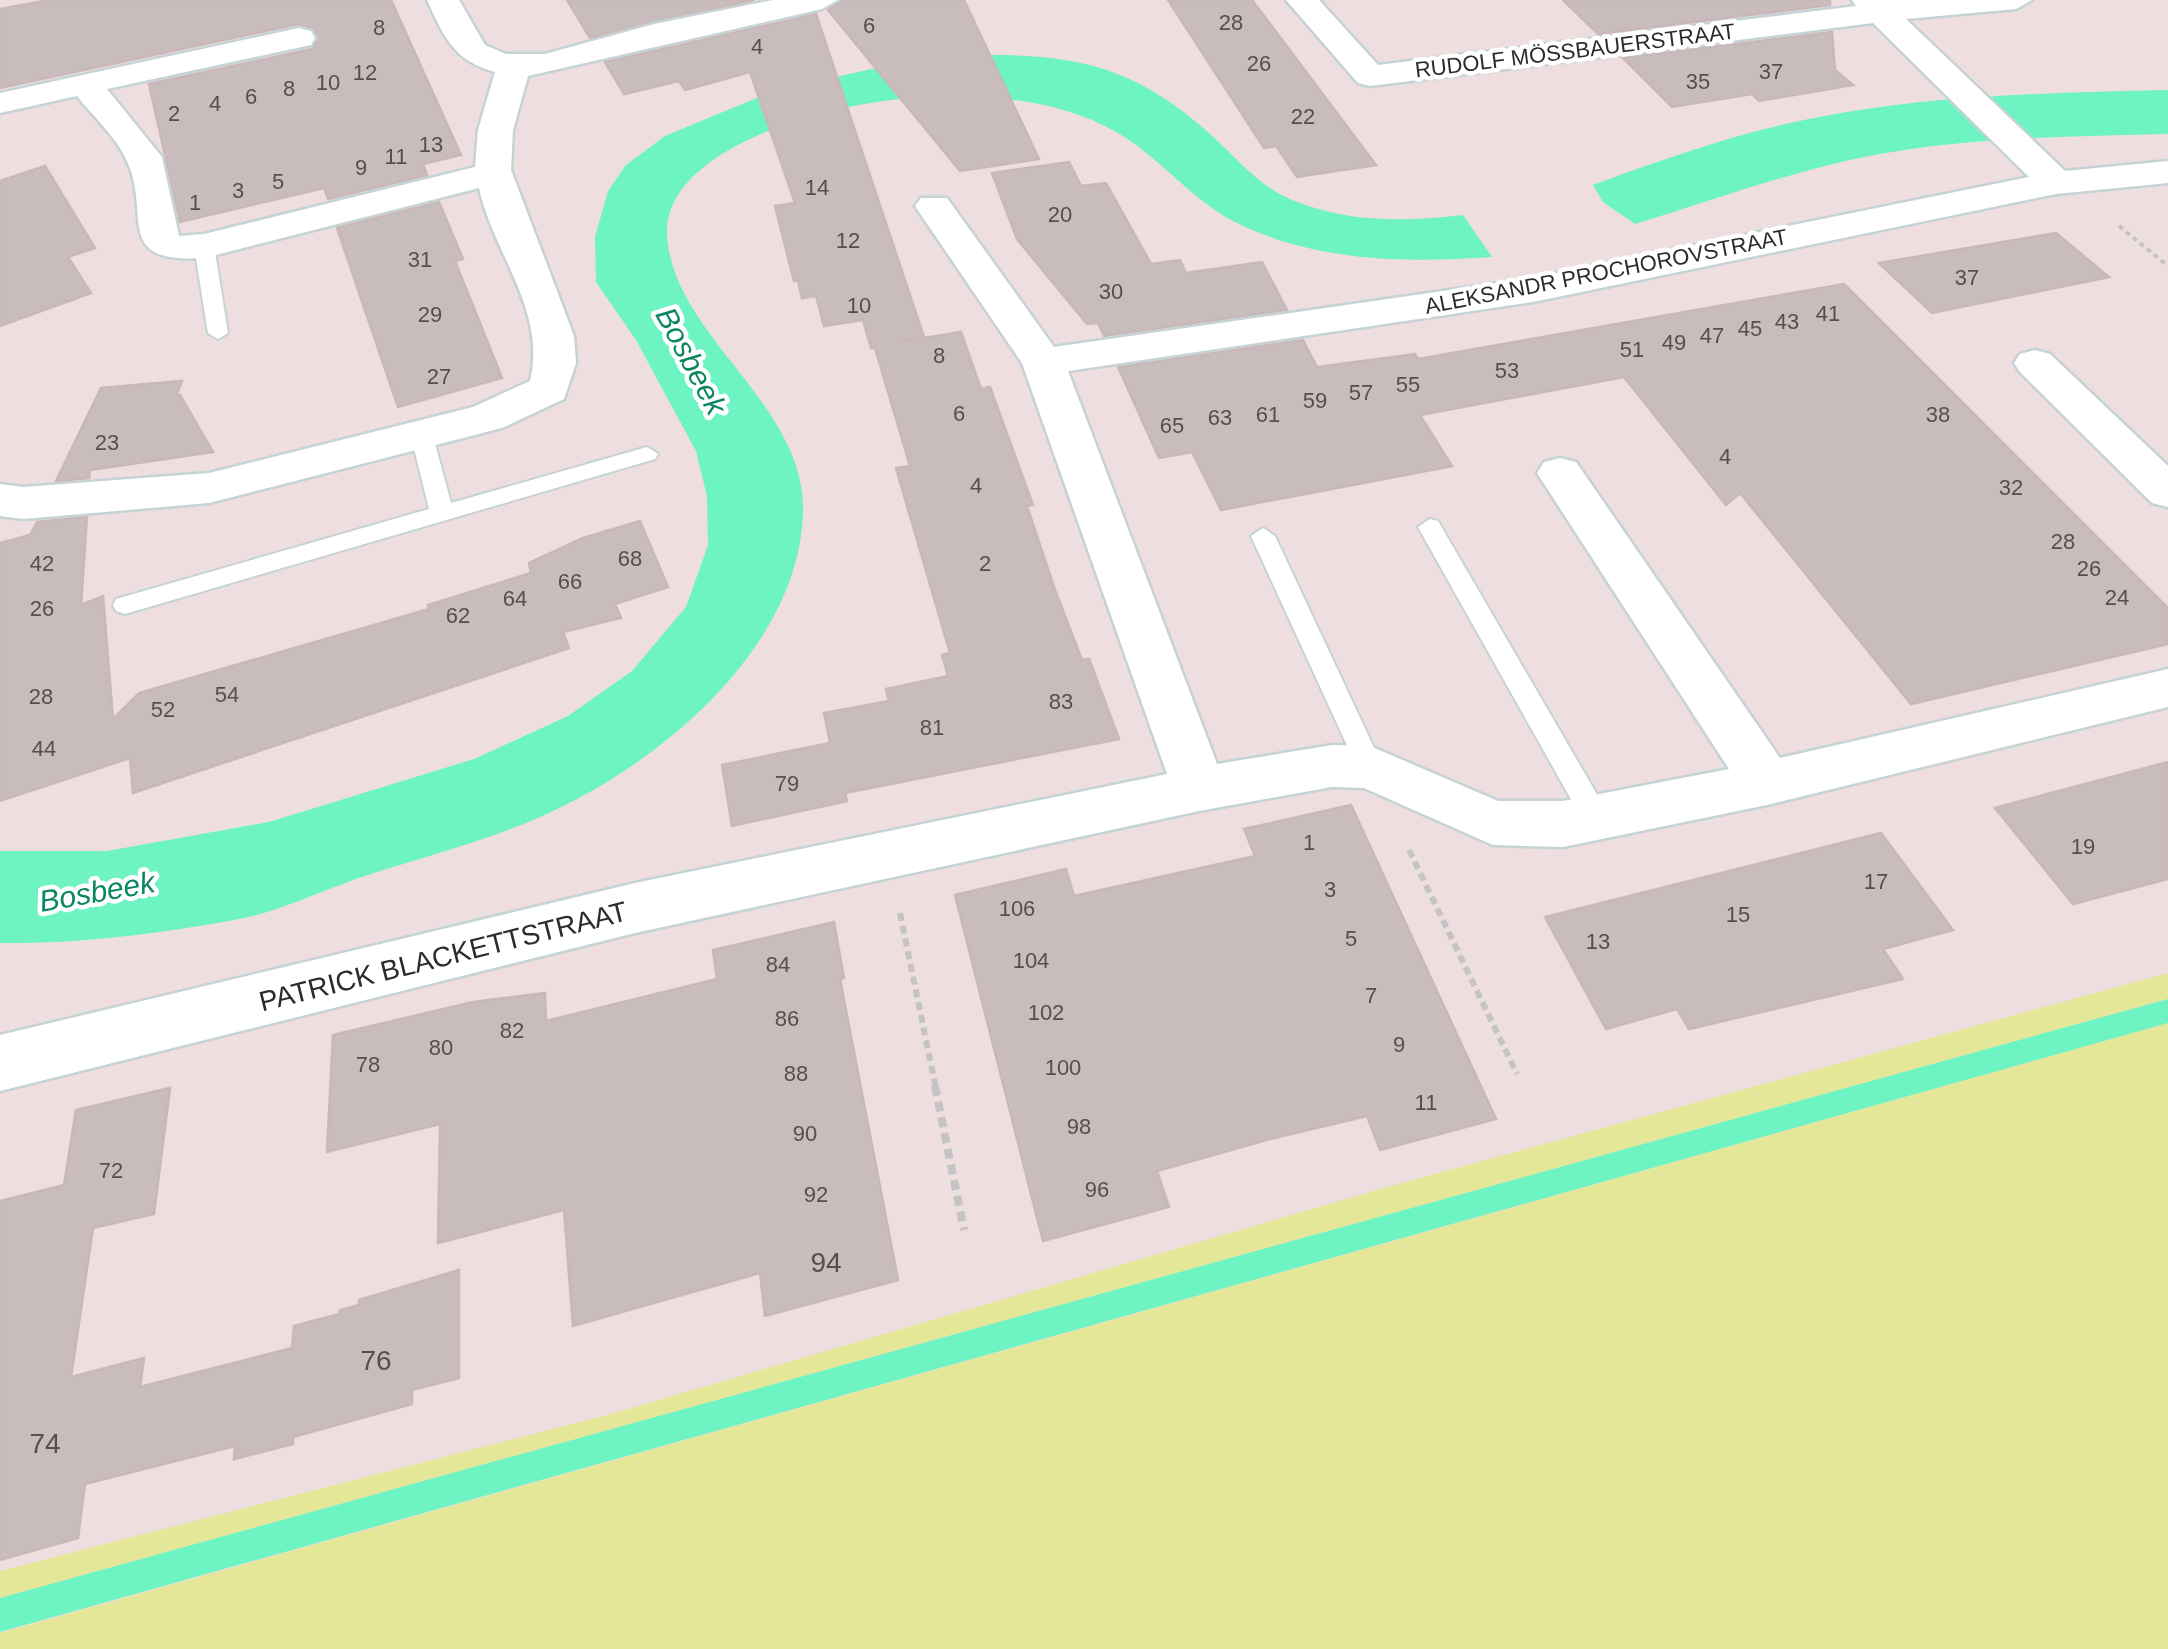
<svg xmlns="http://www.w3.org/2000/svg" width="2168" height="1649" viewBox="0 0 2168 1649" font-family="Arial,sans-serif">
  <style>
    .green { fill: #e5e798 }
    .water { fill: #6df4c2 }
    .building { fill: #c9bcbd; stroke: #cab7b7; stroke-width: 2.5 }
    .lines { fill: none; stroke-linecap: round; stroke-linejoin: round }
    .service-casing { stroke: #c6d3d6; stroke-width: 4 }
    .minor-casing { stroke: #c6d3d6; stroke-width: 5 }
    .path-far2 { stroke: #c4c4c4; stroke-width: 4; stroke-dasharray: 5 4; stroke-linecap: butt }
    .path-far1 { stroke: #c4c4c4; stroke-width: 6; stroke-dasharray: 8 5; stroke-linecap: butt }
    .path { stroke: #c4c4c4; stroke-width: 8; stroke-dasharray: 10 6; stroke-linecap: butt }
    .service { fill: #fff; fill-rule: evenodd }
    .minor { fill: #fff; fill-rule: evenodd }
    .labels { text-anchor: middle; stroke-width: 9; stroke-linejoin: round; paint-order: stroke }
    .number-label { font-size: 22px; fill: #535050 }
    .far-street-label { font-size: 22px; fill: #2c2c2c; stroke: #fff }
    .street-label { font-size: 28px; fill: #2c2c2c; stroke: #fff }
    .near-number-label { font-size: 28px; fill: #535050 }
    .water-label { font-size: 30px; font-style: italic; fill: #0a8762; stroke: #fff }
  </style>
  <rect width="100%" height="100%" fill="#eededf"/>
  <!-- green -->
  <g class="green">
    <polygon points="2168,973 2168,999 0,1598 0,1571 611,1414 1384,1188"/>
    <polygon points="2168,1023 2168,1649 0,1649 0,1633"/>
  </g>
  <!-- water -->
  <g class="water">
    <path d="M 992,55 C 1082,55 1138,70 1208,132 C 1235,156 1256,184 1290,199 C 1346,223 1403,222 1463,215 L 1492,257 C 1408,263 1319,262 1241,225 C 1193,203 1162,158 1116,132 C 1016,74 838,92 738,145 C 705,162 664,193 667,236 C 674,337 805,403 803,511 C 800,649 657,766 540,817 C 486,841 427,856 371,874 C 329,887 287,909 244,918 C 165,933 80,944 0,943 L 0,851 L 107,851 L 269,822 L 474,759 L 568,716 L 632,671 L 686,607 L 708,545 L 707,496 L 696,451 L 636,340 L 596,282 L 595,237 L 608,191 L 626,165 L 665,136 L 776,90 L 904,62 Z"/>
    <path d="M 2168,90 L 2168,134 C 2053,137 1938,137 1825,166 C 1761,182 1698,205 1635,224 L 1603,202 L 1593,185 C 1662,160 1731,135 1804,120 C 1923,95 2046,93 2168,90 Z"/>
    <polygon points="2168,999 2168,1023 0,1632 0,1598"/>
  </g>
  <!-- building -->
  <g class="building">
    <polygon points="49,0 391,0 461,155 423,164 427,175 328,199 324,188 180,222 149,84 312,49 318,40 314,29 298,24 0,88 0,9"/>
    <polygon points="567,0 754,0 590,38"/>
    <polygon points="842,0 964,0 1039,159 960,171 828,10"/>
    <polygon points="1168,0 1252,0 1376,165 1297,177 1276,146 1264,148"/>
    <polygon points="1563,0 1830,0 1830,5 1598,34"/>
    <polygon points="816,14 924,337 900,342 961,332 981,389 990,387 1033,505 1027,506 1055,590 1082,660 1089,659 1119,739 845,793 847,801 732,826 722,765 830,743 824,713 889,701 886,689 948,676 942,655 950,653 896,468 910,466 875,348 871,348 863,320 824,326 816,296 802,298 798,281 794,281 775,206 795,203 750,72 685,90 679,81 624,94 605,62"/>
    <polygon points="1832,32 1835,70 1853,85 1759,101 1752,94 1672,107 1623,58"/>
    <polygon points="1069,162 1081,186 1106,183 1151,264 1180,260 1186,273 1262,262 1287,310 1104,336 1098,323 1087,324 1017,239 992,173"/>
    <polygon points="45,166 95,248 68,257 91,293 0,326 0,181"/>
    <polygon points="439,202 463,259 455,261 502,378 398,407 337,228"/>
    <polygon points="2056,233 2109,277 1932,313 1879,263"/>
    <polygon points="1844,284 2168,608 2168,644 1911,704 1740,493 1726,505 1624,377 1420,415 1452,466 1221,510 1192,452 1159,458 1118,367 1303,340 1317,367 1415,354 1418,359"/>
    <polygon points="182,381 176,396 180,395 213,452 90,470 89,478 56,481 101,388"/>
    <polygon points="87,517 81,605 103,596 113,719 139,693 429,609 428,605 531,573 529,563 583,538 640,521 668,587 615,604 621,618 563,632 569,648 133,793 130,758 0,801 0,543 30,535 37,522"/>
    <polygon points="2168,762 2168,879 2073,904 1995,808"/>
    <polygon points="1351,805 1496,1119 1380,1150 1367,1116 1270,1139 1157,1171 1169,1207 1043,1241 955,895 1066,869 1074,896 1255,856 1244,829"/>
    <polygon points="1881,833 1953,930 1883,949 1903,979 1689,1029 1677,1009 1606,1029 1545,917"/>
    <polygon points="834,922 844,978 840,979 898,1280 765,1316 760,1273 573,1326 564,1210 438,1243 440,1124 327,1152 333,1035 473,1002 545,993 546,1021 717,979 713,950"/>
    <polygon points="170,1088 154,1214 93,1228 71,1377 144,1358 140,1387 292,1348 294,1326 339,1314 340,1310 359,1305 359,1300 459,1270 459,1378 412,1390 412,1404 293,1437 293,1444 234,1459 235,1446 85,1484 78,1538 0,1560 0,1201 64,1185 76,1110"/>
  </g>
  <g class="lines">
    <defs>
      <g id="service">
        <polygon points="204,240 214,246 228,333 218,339 208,333 194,246"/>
        <polygon points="422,429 433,436 451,503 647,447 658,454 655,459 125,614 116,611 113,605 116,599 429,509 411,436"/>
        <polygon points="1430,519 1438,521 1606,810 1610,818 1606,826 1586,826 1418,527"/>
        <polygon points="1263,528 1275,536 1383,767 1379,774 1361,774 1357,767 1251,536"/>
      </g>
      <g id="minor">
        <path d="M 427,0 L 459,0 L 485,45 L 506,54 L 545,54 L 654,24 L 773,0 L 838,0 L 822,9 L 528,76 L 513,130 L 511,170 L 574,336 L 576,363 L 564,399 L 502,428 L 209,503 L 23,519 L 0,516 L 0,484 L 23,487 L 209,473 L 473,407 L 530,381 C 547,311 493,253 479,188 L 204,258 C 109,264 154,212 125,157 C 114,135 92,115 77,96 L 0,113 L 0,93 L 299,28 L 311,31 L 315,38 L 311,45 L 107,89 L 162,157 L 179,236 L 204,234 L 475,167 L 478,130 L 495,72 C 454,61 444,37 427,0 Z"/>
        <polygon points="1286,0 1319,0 1378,65 1856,6 1852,0 2032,0 2016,9 1906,19 2065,171 2168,161 2168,183 2056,194 1533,302 1068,371 1217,764 1332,745 1370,746 1498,801 1563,801 1729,769 1537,473 1544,462 1560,458 1576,462 1780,758 2168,669 2168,707 1767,805 1563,847 1493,845 1364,788 1332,787 1199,811 635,933 0,1091 0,1035 635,883 1167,774 1022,363 915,206 921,198 947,198 1054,347 1533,278 2029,177 1873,23 1370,86 1358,83"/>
        <polygon points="2035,350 2050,354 2168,466 2168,507 2152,503 2020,372 2014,363 2020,354"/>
      </g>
    </defs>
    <!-- service casing -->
    <use href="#service" class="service-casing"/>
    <!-- minor casing -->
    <use href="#minor" class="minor-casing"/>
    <!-- path-far2 -->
    <polyline class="path-far2" points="2119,226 2168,266"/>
    <!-- path-far1 -->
    <g class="path-far1">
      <polyline points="1409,850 1517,1074"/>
      <polyline points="900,913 936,1089"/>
    </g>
    <!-- path -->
    <polyline class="path" points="935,1086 964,1230"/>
    <!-- service -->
    <use href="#service" class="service"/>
    <!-- minor -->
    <use href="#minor" class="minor"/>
  </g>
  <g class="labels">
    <!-- number labels -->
    <g class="number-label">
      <text x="1231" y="30">28</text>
      <text x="869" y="33">6</text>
      <text x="379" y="35">8</text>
      <text x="757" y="54">4</text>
      <text x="1259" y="71">26</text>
      <text x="1771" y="79">37</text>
      <text x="365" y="80">12</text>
      <text x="1698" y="89">35</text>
      <text x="328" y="90">10</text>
      <text x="289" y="96">8</text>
      <text x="251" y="104">6</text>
      <text x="215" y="111">4</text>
      <text x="174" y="121">2</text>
      <text x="1303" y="124">22</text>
      <text x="431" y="152">13</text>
      <text x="396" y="164">11</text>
      <text x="361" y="175">9</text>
      <text x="278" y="189">5</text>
      <text x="817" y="195">14</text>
      <text x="238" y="198">3</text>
      <text x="195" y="210">1</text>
      <text x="1060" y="222">20</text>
      <text x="848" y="248">12</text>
      <text x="420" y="267">31</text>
      <text x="1967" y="285">37</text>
      <text x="1111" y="299">30</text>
      <text x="859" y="313">10</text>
      <text x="1828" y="321">41</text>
      <text x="430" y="322">29</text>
      <text x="1787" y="329">43</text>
      <text x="1750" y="336">45</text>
      <text x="1712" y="343">47</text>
      <text x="1674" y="350">49</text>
      <text x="1632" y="357">51</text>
      <text x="939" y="363">8</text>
      <text x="1507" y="378">53</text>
      <text x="439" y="384">27</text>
      <text x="1408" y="392">55</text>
      <text x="1361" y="400">57</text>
      <text x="1315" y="408">59</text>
      <text x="959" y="421">6</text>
      <text x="1268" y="422">61</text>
      <text x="1938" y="422">38</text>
      <text x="1220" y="425">63</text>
      <text x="1172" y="433">65</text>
      <text x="107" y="450">23</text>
      <text x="1725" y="464">4</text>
      <text x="976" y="493">4</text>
      <text x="2011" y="495">32</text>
      <text x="2063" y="549">28</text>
      <text x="630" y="566">68</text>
      <text x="42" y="571">42</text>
      <text x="985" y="571">2</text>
      <text x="2089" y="576">26</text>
      <text x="570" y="589">66</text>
      <text x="2117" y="605">24</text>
      <text x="515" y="606">64</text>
      <text x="42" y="616">26</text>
      <text x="458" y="623">62</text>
      <text x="227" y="702">54</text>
      <text x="41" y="704">28</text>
      <text x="1061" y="709">83</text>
      <text x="163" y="717">52</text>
      <text x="932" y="735">81</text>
      <text x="44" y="756">44</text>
      <text x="787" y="791">79</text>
      <text x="1309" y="850">1</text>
      <text x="2083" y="854">19</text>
      <text x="1876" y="889">17</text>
      <text x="1330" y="897">3</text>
      <text x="1017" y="916">106</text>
      <text x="1738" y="922">15</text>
      <text x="1351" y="946">5</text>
      <text x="1598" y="949">13</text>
      <text x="1031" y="968">104</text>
      <text x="778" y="972">84</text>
      <text x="1371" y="1003">7</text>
      <text x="1046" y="1020">102</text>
      <text x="787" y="1026">86</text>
      <text x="512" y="1038">82</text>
      <text x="1399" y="1052">9</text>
      <text x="441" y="1055">80</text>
      <text x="368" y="1072">78</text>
      <text x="1063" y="1075">100</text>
      <text x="796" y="1081">88</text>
      <text x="1426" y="1110">11</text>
      <text x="1079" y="1134">98</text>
      <text x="805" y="1141">90</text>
      <text x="111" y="1178">72</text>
      <text x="1097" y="1197">96</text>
      <text x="816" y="1202">92</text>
    </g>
    <!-- far-street labels -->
    <g class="far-street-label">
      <text transform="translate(1575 50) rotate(-7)" y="8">RUDOLF MÖSSBAUERSTRAAT</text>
      <text transform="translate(1606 271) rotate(-11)" y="8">ALEKSANDR PROCHOROVSTRAAT</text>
    </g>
    <!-- street labels -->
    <g class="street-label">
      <text transform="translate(443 956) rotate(-14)" y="10">PATRICK BLACKETTSTRAAT</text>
    </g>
    <!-- near-number labels -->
    <g class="near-number-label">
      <text x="826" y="1272">94</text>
      <text x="376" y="1370">76</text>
      <text x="45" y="1453">74</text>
    </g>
    <!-- water labels -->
    <g class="water-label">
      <text transform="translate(691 361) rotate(62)" y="10">Bosbeek</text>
      <text transform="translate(97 892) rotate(-10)" y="10">Bosbeek</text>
    </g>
  </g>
</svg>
